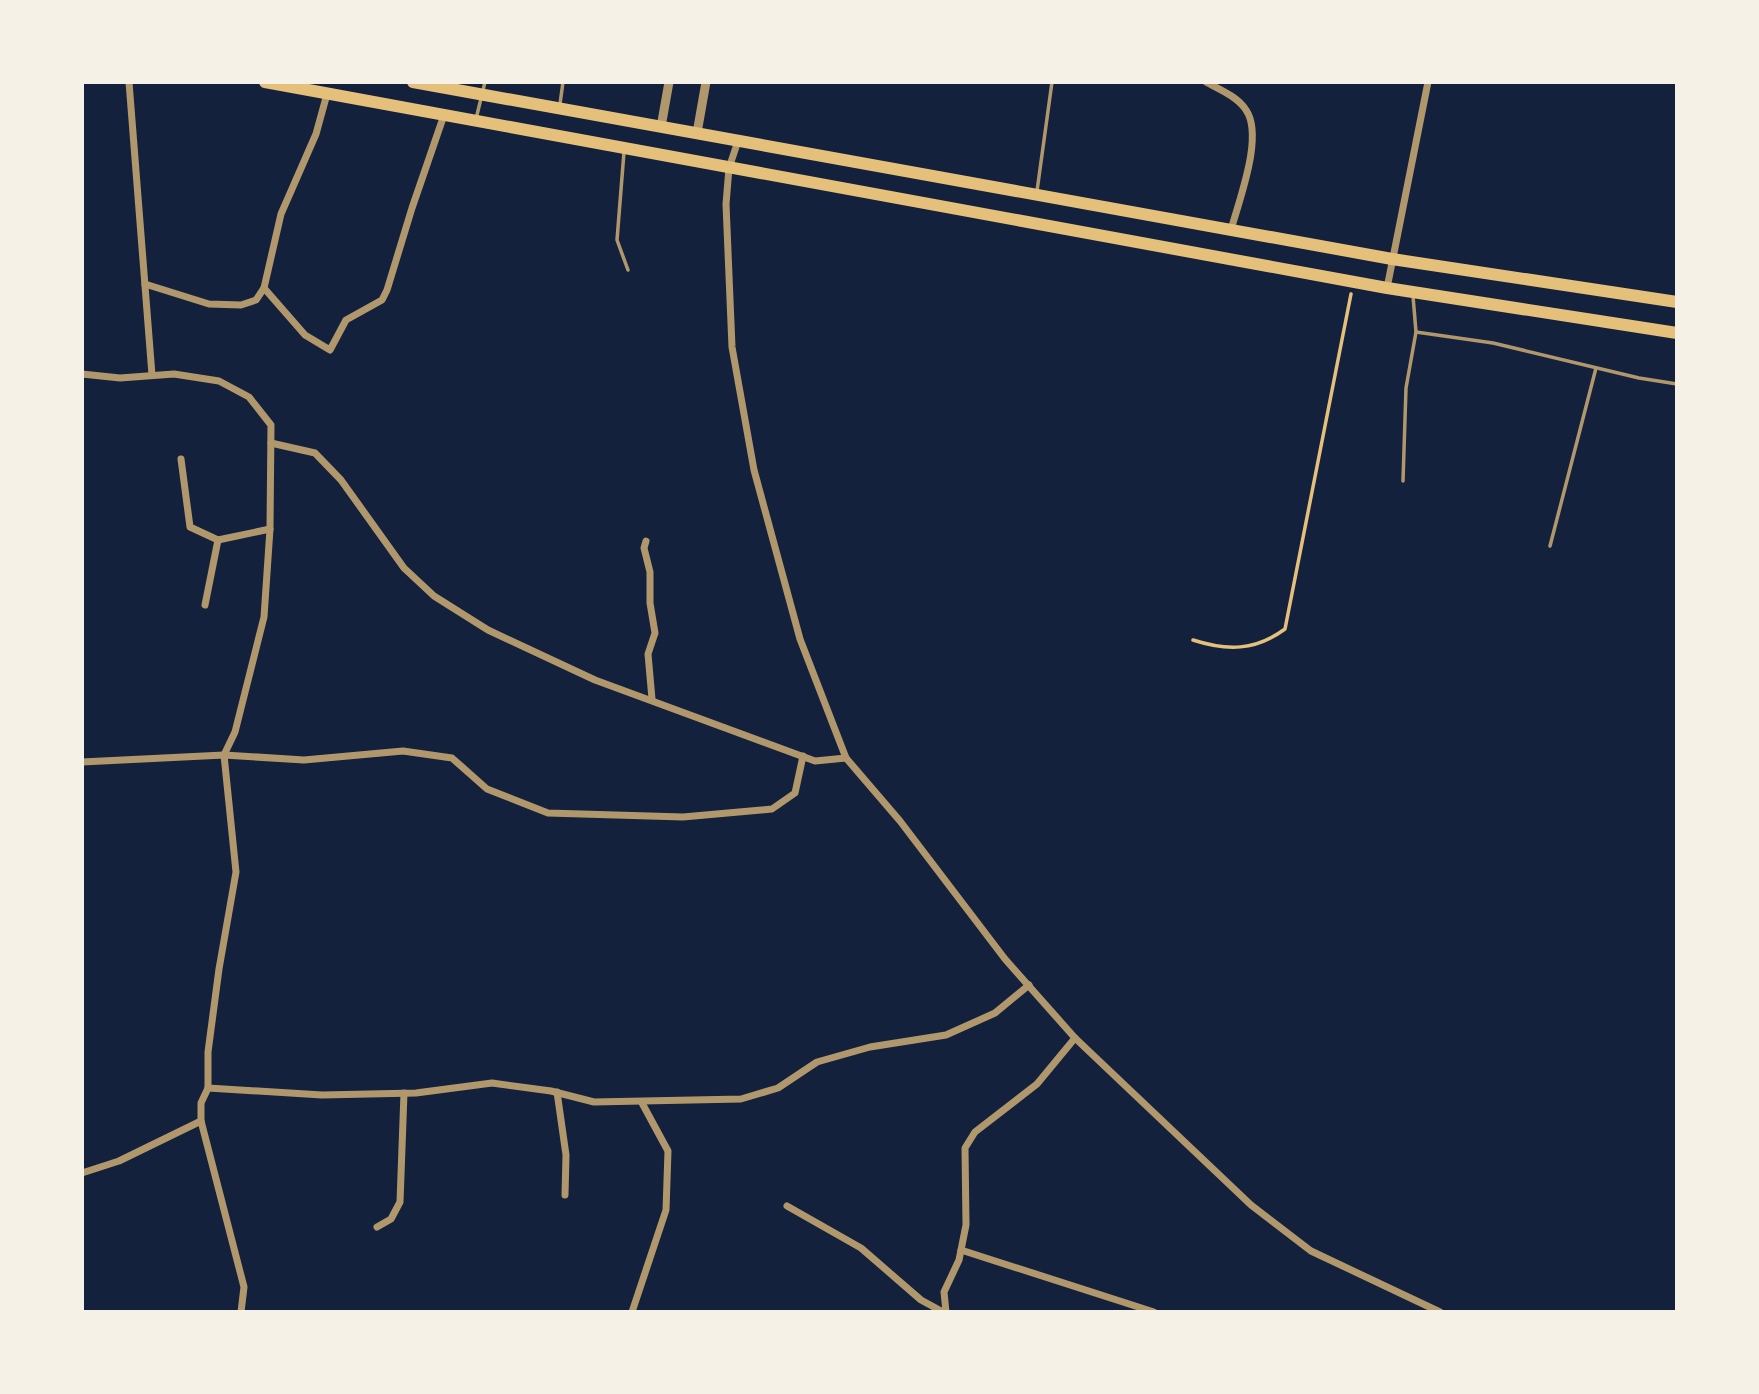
<svg xmlns="http://www.w3.org/2000/svg" width="1759" height="1394" viewBox="0 0 1759 1394" font-family="'Alegreya Sans',sans-serif">
  <style>
    .lines { fill: none; stroke-linecap: round; stroke-linejoin: round }
    .path { stroke: #e5c07b; stroke-width: 3.5 }
    .service { stroke: #b1986c; stroke-width: 3.5 }
    .minor { stroke: #b1986c; stroke-width: 7 }
    .tertiary { stroke: #b1986c; stroke-width: 9 }
    .trunk { stroke: #e5c07b; stroke-width: 12 }
  </style>
  <rect width="100%" height="100%" fill="#14213d"/>
  <g class="lines">
    <!-- path -->
    <path class="path" d="M 1193,640 C 1227,651 1255,651 1285,629 L 1351,294"/>
    <!-- service -->
    <g class="service">
      <polyline points="560,104 563,82"/>
      <polyline points="476,119 485,82"/>
      <polyline points="624,152 617,240 628,270"/>
      <polyline points="1037,191 1052,82"/>
      <polyline points="1413,296 1416,332 1493,343 1639,378 1677,384"/>
      <polyline points="1403,481 1406,388 1416,332"/>
      <polyline points="1550,546 1596,368"/>
    </g>
    <!-- minor -->
    <g class="minor">
      <polyline points="129,82 152,375"/>
      <path d="M 1206,82 C 1219,89 1238,97 1246,110 C 1264,136 1239,200 1231,230"/>
      <polyline points="738,141 729,168 726,204 732,347 754,470 800,639 846,758 900,821 1005,959 1075,1038 1251,1205 1311,1251 1440,1312"/>
      <polyline points="145,284 209,304 241,305 256,300 264,288 281,214 316,134 327,94"/>
      <polyline points="264,288 305,335 330,350 346,320 382,300 387,290 412,208 444,115"/>
      <polyline points="1387,288 1428,82"/>
      <polyline points="82,374 120,378 174,374 219,381 249,397 271,425 270,529 264,617 235,732 224,755 236,872 219,969 208,1052 208,1088 201,1103 201,1121 244,1287 241,1312"/>
      <polyline points="271,443 315,453 341,480 404,568 434,596 488,630 595,680 815,761 846,758"/>
      <polyline points="181,459 190,527 218,540 270,529"/>
      <polyline points="646,541 644,548 650,572 650,603 655,633 648,654 652,699"/>
      <polyline points="205,605 218,540"/>
      <polyline points="82,762 224,755 304,760 403,751 452,758 487,789 548,813 683,817 772,809 795,793 803,756"/>
      <polyline points="208,1088 322,1095 416,1093 492,1083 551,1091 594,1102 741,1099 778,1088 817,1062 870,1047 946,1035 995,1013 1029,985"/>
      <polyline points="557,1092 566,1155 565,1195"/>
      <polyline points="82,1173 119,1161 201,1121"/>
      <polyline points="787,1206 861,1248 921,1300 943,1312"/>
      <polyline points="377,1227 391,1219 400,1202 404,1093"/>
      <polyline points="961,1250 1154,1312"/>
      <polyline points="632,1312 666,1210 668,1151 642,1103"/>
      <polyline points="946,1312 944,1292 959,1260 966,1225 965,1148 975,1132 1037,1084 1075,1038"/>
    </g>
    <!-- tertiary -->
    <g class="tertiary">
      <polyline points="661,127 669,82"/>
      <polyline points="697,133 706,82"/>
    </g>
    <!-- trunk -->
    <g class="trunk">
      <polyline points="265,82 1387,288 1677,333"/>
      <polyline points="413,82 1392,259 1677,302"/>
    </g>
  </g>
  <!-- border -->
  <rect width="1759" height="1394" fill="none" stroke="#f6f1e7" stroke-width="168"/>
</svg>
